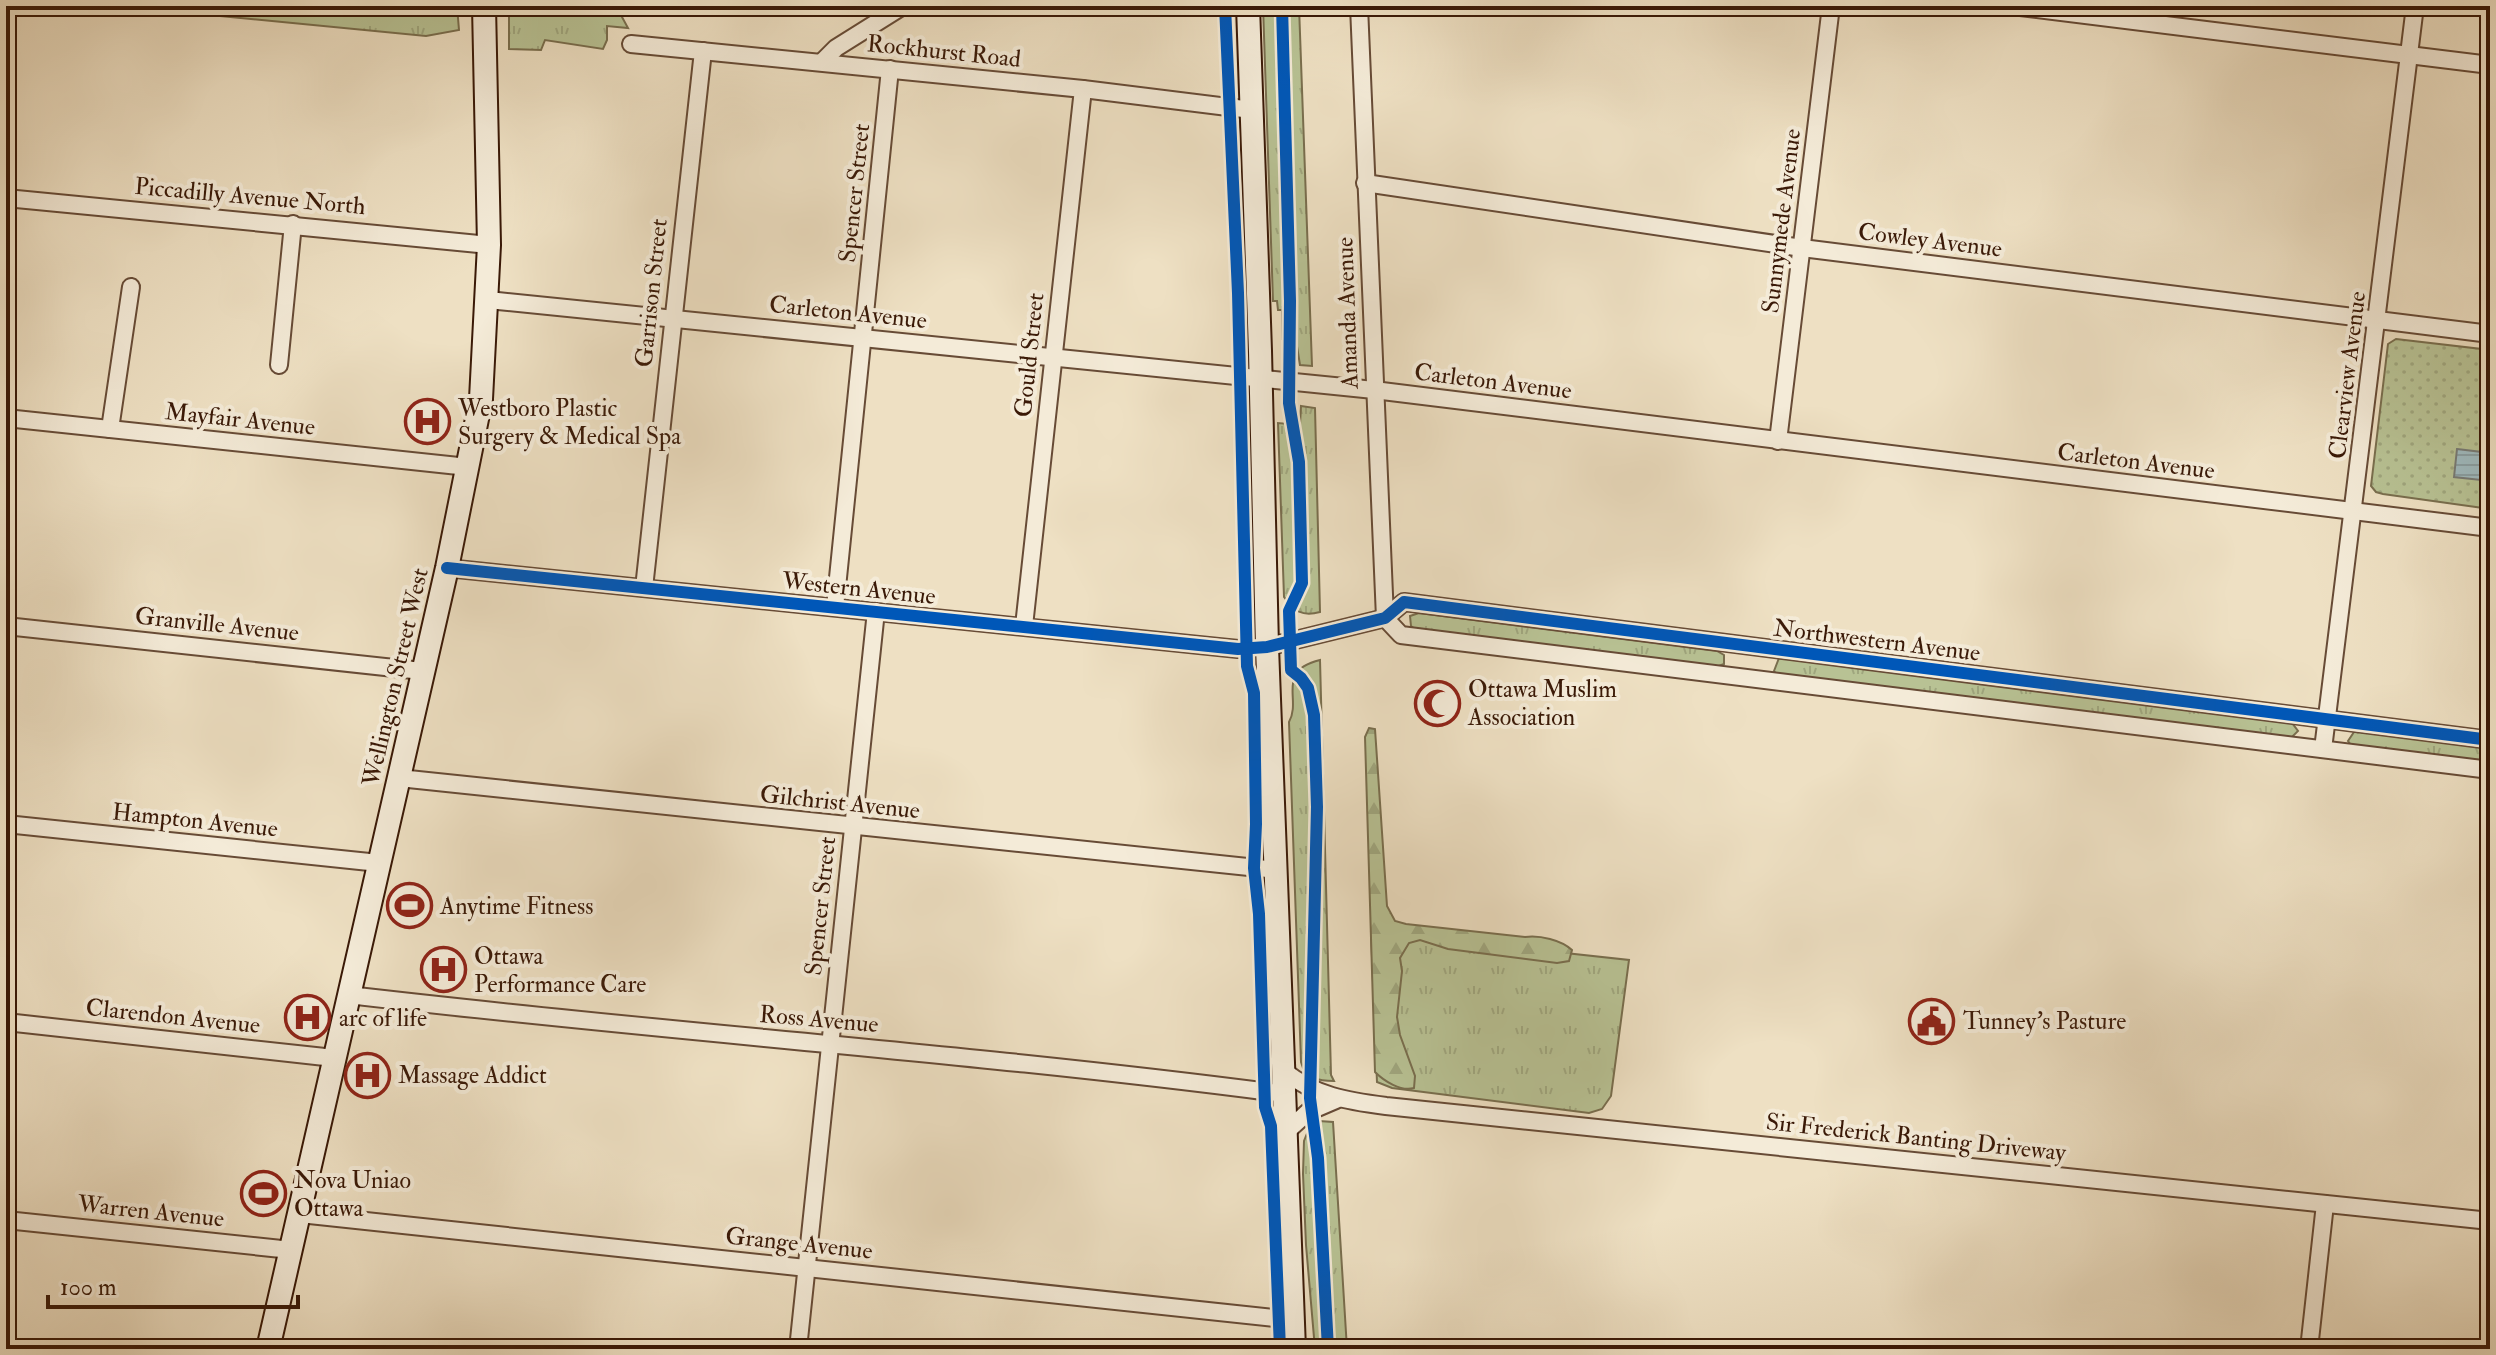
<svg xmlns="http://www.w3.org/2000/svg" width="2496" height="1355" viewBox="0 0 2496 1355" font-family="'IM FELL Double Pica',serif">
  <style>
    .grass { fill: url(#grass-tufts); stroke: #796e4e; stroke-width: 2 }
    .forest { fill: url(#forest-firs); stroke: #796e4e; stroke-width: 2 }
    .park { fill: url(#park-dots); stroke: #796e4e; stroke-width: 2 }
    .water { fill: url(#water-rules); stroke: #777a75; stroke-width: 2 }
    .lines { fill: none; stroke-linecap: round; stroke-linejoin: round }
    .minor-casing { stroke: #674b36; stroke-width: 20 }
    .secondary-casing { stroke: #3a1907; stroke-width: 26 }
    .minor { stroke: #f4ebd8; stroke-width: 16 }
    .secondary { stroke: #f4ebd8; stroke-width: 22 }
    .cycleway-casing { stroke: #f4ebd8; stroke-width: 17 }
    .cycleway { stroke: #0057b8; stroke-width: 12 }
    .labels { text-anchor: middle; stroke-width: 8; stroke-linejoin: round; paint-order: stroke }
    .street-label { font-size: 24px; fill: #3a1907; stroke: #f4ebd8 }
    .poi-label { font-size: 24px; fill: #3a1907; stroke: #f4ebd8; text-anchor: start }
  </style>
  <defs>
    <pattern id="grass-tufts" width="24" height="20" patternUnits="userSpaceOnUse" patternTransform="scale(2)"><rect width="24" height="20" fill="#b8c294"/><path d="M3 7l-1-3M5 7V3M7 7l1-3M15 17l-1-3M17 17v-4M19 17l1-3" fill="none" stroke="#9fa67e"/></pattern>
    <pattern id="forest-firs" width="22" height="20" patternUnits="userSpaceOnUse" patternTransform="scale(2)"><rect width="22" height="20" fill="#b8c294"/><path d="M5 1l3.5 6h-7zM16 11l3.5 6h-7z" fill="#9fa67e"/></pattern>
    <pattern id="park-dots" width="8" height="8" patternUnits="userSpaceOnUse" patternTransform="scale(2)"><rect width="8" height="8" fill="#b8c294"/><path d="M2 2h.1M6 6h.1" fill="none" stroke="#9fa67e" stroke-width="1.8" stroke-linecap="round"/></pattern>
    <pattern id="water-rules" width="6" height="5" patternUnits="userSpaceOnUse" patternTransform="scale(2)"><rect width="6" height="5" fill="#9fbabf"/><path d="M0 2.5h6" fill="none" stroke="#8a9fa3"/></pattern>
  </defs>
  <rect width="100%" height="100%" fill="#eee0c3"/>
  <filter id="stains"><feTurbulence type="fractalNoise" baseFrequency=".0025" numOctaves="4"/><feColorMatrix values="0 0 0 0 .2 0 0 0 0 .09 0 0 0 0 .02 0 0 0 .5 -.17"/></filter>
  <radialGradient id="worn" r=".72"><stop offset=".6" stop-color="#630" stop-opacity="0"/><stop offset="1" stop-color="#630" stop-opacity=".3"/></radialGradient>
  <!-- grass -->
  <g class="grass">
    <polygon points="117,6 457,6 459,30 426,36"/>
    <polygon points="509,6 616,6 628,28 607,26 607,40 603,49 545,40 541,50 509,49"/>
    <polygon points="1263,6 1299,6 1312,366 1300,365 1296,340 1282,339 1282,310 1278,310 1277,301 1273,301"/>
    <path d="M 1301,406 L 1315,408 L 1320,612 C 1302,617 1294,611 1284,597 L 1278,423 L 1300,425 Z"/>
    <polygon points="1419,613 1717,651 1724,655 1724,664 1716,667 1416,630 1411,626 1410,616"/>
    <polygon points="1779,658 2292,723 2298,731 2290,739 1777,675 1774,671"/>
    <path d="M 1320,660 L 1331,1075 L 1334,1081 C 1320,1081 1305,1079 1301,1062 L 1289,722 C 1302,699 1275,671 1320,660 Z"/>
    <polygon points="2356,729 2490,746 2490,765 2353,748 2348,741"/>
    <polygon points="1371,932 1629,960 1611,1096 1602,1109 1589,1113 1392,1088 1377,1082"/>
    <polygon points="1319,1121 1333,1122 1347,1349 1315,1349 1306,1245 1303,1174 1304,1141 1308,1131"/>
  </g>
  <!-- forest -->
  <path class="forest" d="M 1369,728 L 1375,729 L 1387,906 L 1395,921 L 1406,924 L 1525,937 C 1540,935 1561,940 1572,950 L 1569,961 L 1557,963 L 1448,949 L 1420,940 L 1409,943 L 1400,958 L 1402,971 L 1397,1017 L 1400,1035 L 1415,1076 L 1414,1088 C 1401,1092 1384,1081 1375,1072 L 1365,737 Z"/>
  <!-- park -->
  <polygon class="park" points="2396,339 2490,350 2490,509 2383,494 2376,492 2371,486 2388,344"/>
  <!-- water -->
  <polygon class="water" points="2457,449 2490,453 2490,481 2454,477"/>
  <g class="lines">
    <defs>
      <g id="minor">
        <polyline points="1359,6 1385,618"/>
        <polyline points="2012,6 2490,65"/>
        <polyline points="631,44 1083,89 1252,110"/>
        <polyline points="822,62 836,48 903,6"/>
        <polyline points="1365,183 1802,248 2490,334"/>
        <polyline points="6,198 489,245"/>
        <polyline points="488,300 1374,390 2490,528"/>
        <polyline points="279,365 293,224"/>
        <polyline points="6,418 468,467"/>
        <polyline points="110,429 131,287"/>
        <polyline points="1778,441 1831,6"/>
        <polyline points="447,568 1238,649 1267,647 1385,618 1404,602 2490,740"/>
        <polyline points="644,588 703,51"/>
        <polyline points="835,607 890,69"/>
        <polyline points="1385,618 1401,635 2490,770"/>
        <polyline points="6,626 422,671"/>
        <polyline points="1024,626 1083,89"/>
        <polyline points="2323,749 2415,6"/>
        <polyline points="399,778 1277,870"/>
        <polyline points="6,824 379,863"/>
        <path d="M 349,995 C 661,1032 974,1053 1285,1094"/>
        <polyline points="6,1022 334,1058"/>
        <path d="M 1284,1071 C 1315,1096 1347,1101 1386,1106 L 2490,1221"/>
        <polyline points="1286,1132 1308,1112 1336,1100"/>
        <polyline points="300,1214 1293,1320"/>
        <polyline points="6,1220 291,1250"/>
        <polyline points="798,1349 876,611"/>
        <polyline points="2309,1349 2325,1204"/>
      </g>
      <g id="secondary">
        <polyline points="1248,6 1260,351 1267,647 1294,1349"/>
        <polyline points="268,1349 447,568 481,399 489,245 484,6"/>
      </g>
    </defs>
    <!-- minor casing -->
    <use href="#minor" class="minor-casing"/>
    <!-- secondary casing -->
    <use href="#secondary" class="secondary-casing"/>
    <!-- minor -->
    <use href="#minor" class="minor"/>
    <!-- secondary -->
    <use href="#secondary" class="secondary"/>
    <defs>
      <g id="cycleway">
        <polyline points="1225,6 1238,293 1247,666 1254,693 1256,824 1254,868 1259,914 1265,1107 1271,1126 1280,1349"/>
        <polyline points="1282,6 1290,301 1289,403 1299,462 1302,583 1289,611 1291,670 1301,678 1308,688 1314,715 1317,807 1310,1098 1318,1158 1328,1349"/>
        <polyline points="447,568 1238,649 1267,647 1385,618 1404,602 2490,740"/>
      </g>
    </defs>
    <!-- cycleway casing -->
    <use href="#cycleway" class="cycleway-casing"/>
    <!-- cycleway -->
    <use href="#cycleway" class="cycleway"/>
  </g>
  <!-- icons -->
  <defs>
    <symbol id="hospital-ring" viewBox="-11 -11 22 22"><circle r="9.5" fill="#f4ebd8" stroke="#8f2418" stroke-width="1.5"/><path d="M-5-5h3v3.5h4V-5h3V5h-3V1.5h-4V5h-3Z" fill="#8f2418"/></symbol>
    <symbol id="mosque-ring" viewBox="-11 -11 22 22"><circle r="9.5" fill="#f4ebd8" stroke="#8f2418" stroke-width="1.5"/><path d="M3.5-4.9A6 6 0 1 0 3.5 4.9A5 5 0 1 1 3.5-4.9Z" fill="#8f2418"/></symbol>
    <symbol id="stadium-ring" viewBox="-11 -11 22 22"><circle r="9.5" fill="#f4ebd8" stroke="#8f2418" stroke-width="1.5"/><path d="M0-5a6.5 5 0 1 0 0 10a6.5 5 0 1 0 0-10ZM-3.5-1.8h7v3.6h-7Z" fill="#8f2418"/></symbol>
    <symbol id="civic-ring" viewBox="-11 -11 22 22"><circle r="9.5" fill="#f4ebd8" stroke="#8f2418" stroke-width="1.5"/><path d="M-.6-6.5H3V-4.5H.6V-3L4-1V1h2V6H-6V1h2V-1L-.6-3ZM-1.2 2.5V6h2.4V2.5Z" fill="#8f2418"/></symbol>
  </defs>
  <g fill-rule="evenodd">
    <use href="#hospital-ring" x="402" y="396" width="51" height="51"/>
    <use href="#mosque-ring" x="1412" y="678" width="51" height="51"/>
    <use href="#stadium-ring" x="384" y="880" width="51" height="51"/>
    <use href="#hospital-ring" x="418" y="944" width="51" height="51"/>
    <use href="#hospital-ring" x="282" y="992" width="51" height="51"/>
    <use href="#civic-ring" x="1906" y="996" width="51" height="51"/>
    <use href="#hospital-ring" x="342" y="1050" width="51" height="51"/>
    <use href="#stadium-ring" x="238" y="1168" width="51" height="51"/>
  </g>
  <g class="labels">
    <!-- street labels -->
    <g class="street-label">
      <text transform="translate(944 51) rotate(6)" y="8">Rockhurst Road</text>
      <text transform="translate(854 193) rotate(-84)" y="8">Spencer Street</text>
      <text transform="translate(250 196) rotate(5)" y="8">Piccadilly Avenue North</text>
      <text transform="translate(1781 221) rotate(-83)" y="8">Sunnymede Avenue</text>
      <text transform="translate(1930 240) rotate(7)" y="8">Cowley Avenue</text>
      <text transform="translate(651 293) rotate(-84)" y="8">Garrison Street</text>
      <text transform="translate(848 312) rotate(6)" y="8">Carleton Avenue</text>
      <text transform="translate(1347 313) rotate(-92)" y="8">Amanda Avenue</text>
      <text transform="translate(1029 355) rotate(-84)" y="8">Gould Street</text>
      <text transform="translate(2347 375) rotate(-83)" y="8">Clearview Avenue</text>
      <text transform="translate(1493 381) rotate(7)" y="8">Carleton Avenue</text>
      <text transform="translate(240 419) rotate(6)" y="8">Mayfair Avenue</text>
      <text transform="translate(2136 461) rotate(7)" y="8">Carleton Avenue</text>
      <text transform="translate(859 588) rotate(6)" y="8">Western Avenue</text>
      <text transform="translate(217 624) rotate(6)" y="8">Granville Avenue</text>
      <text transform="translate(1877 640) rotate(7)" y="8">Northwestern Avenue</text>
      <text transform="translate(395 677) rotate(-77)" y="8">Wellington Street West</text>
      <text transform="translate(840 802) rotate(6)" y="8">Gilchrist Avenue</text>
      <text transform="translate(195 820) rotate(6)" y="8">Hampton Avenue</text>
      <text transform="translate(820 906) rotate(-84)" y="8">Spencer Street</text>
      <text transform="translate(173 1016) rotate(6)" y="8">Clarendon Avenue</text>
      <text transform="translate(819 1019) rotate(5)" y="8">Ross Avenue</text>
      <text transform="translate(1916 1137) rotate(6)" y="8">Sir Frederick Banting Driveway</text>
      <text transform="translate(151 1211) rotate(6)" y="8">Warren Avenue</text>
      <text transform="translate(799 1243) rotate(6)" y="8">Grange Avenue</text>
    </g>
    <!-- poi labels -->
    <g class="poi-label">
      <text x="458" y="416">Westboro Plastic<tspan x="458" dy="28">Surgery &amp; Medical Spa</tspan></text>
      <text x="1468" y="697">Ottawa Muslim<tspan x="1468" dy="28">Association</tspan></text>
      <text x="440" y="914">Anytime Fitness</text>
      <text x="474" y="964">Ottawa<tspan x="474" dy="28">Performance Care</tspan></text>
      <text x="339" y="1026">arc of life</text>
      <text x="1963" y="1029">Tunney's Pasture</text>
      <text x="398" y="1083">Massage Addict</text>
      <text x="294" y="1188">Nova Uniao<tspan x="294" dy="28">Ottawa</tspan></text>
    </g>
  </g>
  <!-- margin -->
  <rect width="2496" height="1355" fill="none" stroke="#eee0c3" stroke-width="32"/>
  <rect x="8" y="8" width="2480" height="1339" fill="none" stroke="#3a1907" stroke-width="4"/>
  <rect x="16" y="16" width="2464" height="1323" fill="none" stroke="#3a1907" stroke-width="2"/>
  <!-- scale -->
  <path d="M48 1295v12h250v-12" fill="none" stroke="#3a1907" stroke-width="4"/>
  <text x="60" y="1295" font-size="24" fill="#3a1907" stroke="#f4ebd8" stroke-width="6" paint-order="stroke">100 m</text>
  <rect width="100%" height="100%" filter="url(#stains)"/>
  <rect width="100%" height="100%" fill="url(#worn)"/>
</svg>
